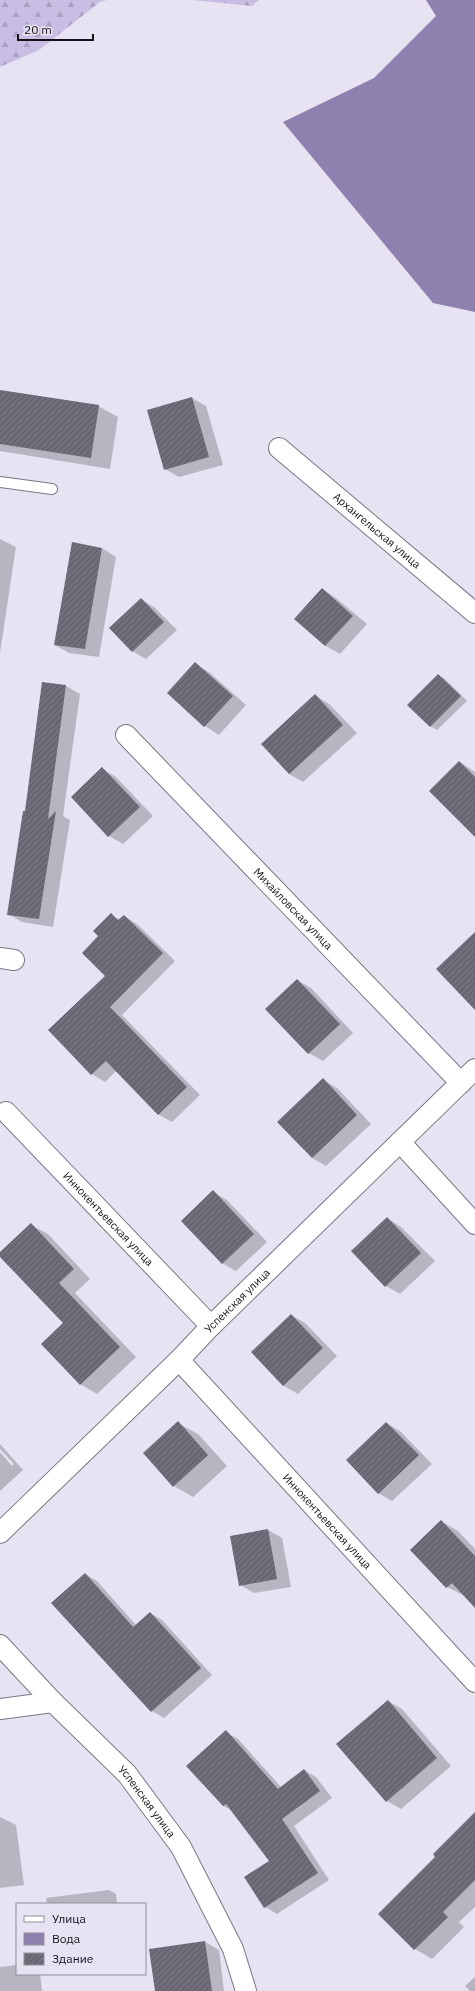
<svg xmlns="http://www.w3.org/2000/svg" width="475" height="1991" viewBox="0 0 475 1991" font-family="'IBM Plex Sans',sans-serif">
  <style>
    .forest { fill: url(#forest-firs) }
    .water { fill: #8e81af }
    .shadow { fill: #0003 }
    .building { fill: url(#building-hatch) }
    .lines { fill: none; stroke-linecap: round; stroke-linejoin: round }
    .lane-casing { stroke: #7a7785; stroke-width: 12 }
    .street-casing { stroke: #7a7785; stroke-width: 22 }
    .lane { stroke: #fff; stroke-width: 10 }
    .street { stroke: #fff; stroke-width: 20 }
    .labels { text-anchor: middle; stroke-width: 3; stroke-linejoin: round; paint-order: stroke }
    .street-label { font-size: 11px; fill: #131117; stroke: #e7e3f3 }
  </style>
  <defs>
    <pattern id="forest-firs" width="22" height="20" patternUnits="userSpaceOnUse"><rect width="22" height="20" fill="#c8bee3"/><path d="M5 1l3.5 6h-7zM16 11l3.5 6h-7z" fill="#aba2c2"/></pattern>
    <pattern id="building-hatch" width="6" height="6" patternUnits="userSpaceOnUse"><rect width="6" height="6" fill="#716d7b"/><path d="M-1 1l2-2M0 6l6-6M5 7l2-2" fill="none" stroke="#5c5864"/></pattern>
  </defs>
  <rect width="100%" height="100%" fill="#e7e3f3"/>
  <!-- forest -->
  <g class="forest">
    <polygon points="0,0 107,0 100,2 39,50 0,67"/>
    <polygon points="192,0 259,0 252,6"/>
  </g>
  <!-- water -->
  <polygon class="water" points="426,0 475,0 475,312 433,303 283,122 374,78 436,16"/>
  <!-- shadow -->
  <g class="shadow">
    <polygon points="0,391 98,406 118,417 110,469 0,451"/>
    <polygon points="192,398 206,406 223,465 179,477 165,469"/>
    <polygon points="0,539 16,547 0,653"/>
    <polygon points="102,548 116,557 99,657 69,653 55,645"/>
    <polygon points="322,589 336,598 367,624 340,654 326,646 296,619"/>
    <polygon points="141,599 155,608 177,630 146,659 132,651"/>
    <polygon points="195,664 209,672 246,705 219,735 205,726 168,693"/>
    <polygon points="438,675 445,679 467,701 437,730 430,726"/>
    <polygon points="66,686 80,694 63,816 70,820 53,927 22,922 8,914 26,812"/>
    <polygon points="315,695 329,704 357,733 303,782 289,774"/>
    <polygon points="460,762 475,772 475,833"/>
    <polygon points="102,769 116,777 153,816 123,844 109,836"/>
    <polygon points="111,915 120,920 124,916 137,924 175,961 122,1015 200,1095 172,1122 158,1114 117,1070 105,1082 92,1074 49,1030 106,976 100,936"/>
    <polygon points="297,980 311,988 353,1033 323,1061 309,1053 267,1009"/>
    <polygon points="323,1080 337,1088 371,1124 326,1166 312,1158"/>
    <polygon points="213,1192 227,1200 267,1242 236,1271 222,1263"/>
    <polygon points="387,1218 401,1227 435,1261 400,1294 386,1286"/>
    <polygon points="31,1225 48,1234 90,1279 75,1293 136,1357 97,1394 80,1384 64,1323 0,1255"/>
    <polygon points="291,1315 305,1323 337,1356 298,1394 284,1386 252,1352"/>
    <polygon points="178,1423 198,1434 227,1466 193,1497 174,1486"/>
    <polygon points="386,1423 400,1431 432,1464 392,1501 378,1493"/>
    <polygon points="0,1444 23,1470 0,1491 0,1452 12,1466 14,1464 0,1449"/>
    <polygon points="441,1521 458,1531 475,1549 475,1607 465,1596 447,1587 411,1550"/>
    <polygon points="268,1530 282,1538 291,1587 254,1593 240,1585"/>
    <polygon points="85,1574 97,1581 136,1625 150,1613 162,1620 212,1675 164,1718 152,1711"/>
    <polygon points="388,1701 402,1709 451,1766 401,1809 387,1801"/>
    <polygon points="226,1732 238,1739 281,1787 304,1770 316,1777 332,1798 294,1826 329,1880 277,1914 265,1907 270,1861 232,1810 223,1806"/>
    <polygon points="475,1813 475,1907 459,1922 464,1927 432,1959 415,1949 437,1857"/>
    <polygon points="0,1817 16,1825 24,1885 0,1888"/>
    <polygon points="109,1890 116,1894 117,1904 47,1904 46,1898"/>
    <polygon points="205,1942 219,1950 224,1991 156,1991"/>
    <polygon points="17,1965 17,1974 40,1974 42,1991 0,1991 0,1967"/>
    <polygon points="475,1977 475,1991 470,1991 465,1986"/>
  </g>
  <!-- building -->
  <g class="building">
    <polygon points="0,390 99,405 91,458 0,444"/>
    <polygon points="192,397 209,457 164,470 147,410"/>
    <polygon points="72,542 102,548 85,649 54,645"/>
    <polygon points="322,588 353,616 325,646 294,619"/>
    <polygon points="141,598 164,622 132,652 109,628"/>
    <polygon points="195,662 233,696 204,727 167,693"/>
    <polygon points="438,674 461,696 430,727 407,705"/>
    <polygon points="42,682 66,685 48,819 56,811 39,919 7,915 23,811 25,811"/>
    <polygon points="315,694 343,725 289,774 261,744"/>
    <polygon points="459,761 475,777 475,837 429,791"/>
    <polygon points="102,767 140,807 108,837 71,797"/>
    <polygon points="111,913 118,920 124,915 163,953 110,1007 187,1087 158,1115 106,1061 91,1075 48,1030 105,976 82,953 98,936 93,931"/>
    <polygon points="475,932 475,1010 436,969"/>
    <polygon points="297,979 340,1024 308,1054 265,1009"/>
    <polygon points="323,1078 357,1115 312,1158 277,1122"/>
    <polygon points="213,1190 254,1234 222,1264 181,1221"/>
    <polygon points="387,1217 421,1253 385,1287 351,1251"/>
    <polygon points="31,1223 74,1269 59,1283 120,1347 80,1385 41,1344 63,1323 0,1257 0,1252"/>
    <polygon points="291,1314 323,1348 283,1386 251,1352"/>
    <polygon points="178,1421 208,1455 173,1487 143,1453"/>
    <polygon points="386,1422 419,1455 378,1494 346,1460"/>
    <polygon points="441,1520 475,1556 475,1608 452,1583 446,1588 410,1550"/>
    <polygon points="268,1529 277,1579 239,1586 230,1536"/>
    <polygon points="85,1573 133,1627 150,1612 201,1668 151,1712 51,1603"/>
    <polygon points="388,1700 437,1758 386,1802 336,1744"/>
    <polygon points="226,1730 278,1789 304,1769 320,1791 282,1819 318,1873 264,1908 244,1877 269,1861 226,1804 223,1806 186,1766"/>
    <polygon points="475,1812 475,1880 443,1912 448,1917 414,1950 378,1914 435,1857 433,1854"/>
    <polygon points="205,1941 212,1991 155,1991 149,1949"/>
  </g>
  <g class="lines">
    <defs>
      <polyline id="lane" points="0,482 52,489"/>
      <g id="street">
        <path id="s1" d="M 279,448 L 475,613"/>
        <path id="s2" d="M 126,735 L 461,1083"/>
        <polyline points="0,958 14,960"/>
        <path id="s3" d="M 6,1112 L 211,1326"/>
        <polyline points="400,1142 475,1224"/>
        <path id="s4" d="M 179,1360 L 475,1682"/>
        <path id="s5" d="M 0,1533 L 179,1360 L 211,1326 L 475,1069"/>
        <path id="s6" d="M 0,1645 L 53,1702 L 127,1774 L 181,1847 L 233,1949 L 246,1991"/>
        <polyline points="0,1709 53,1702"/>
      </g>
    </defs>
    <!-- lane casing -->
    <use href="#lane" class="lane-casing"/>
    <!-- street casing -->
    <use href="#street" class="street-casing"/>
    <!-- lane -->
    <use href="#lane" class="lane"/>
    <!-- street -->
    <use href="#street" class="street"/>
  </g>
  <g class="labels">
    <!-- street labels -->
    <g class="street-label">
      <text dy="4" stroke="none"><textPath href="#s1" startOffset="128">Архангельская улица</textPath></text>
      <text dy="4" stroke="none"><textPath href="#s2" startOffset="241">Михайловская улица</textPath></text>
      <text dy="4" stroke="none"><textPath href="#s3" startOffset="148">Иннокентьевская улица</textPath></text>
      <text dy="4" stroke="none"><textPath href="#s5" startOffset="332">Успенская улица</textPath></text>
      <text dy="4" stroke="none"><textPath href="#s4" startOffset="219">Иннокентьевская улица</textPath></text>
      <text dy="4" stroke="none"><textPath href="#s6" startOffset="215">Успенская улица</textPath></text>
    </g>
  </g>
  <!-- legend -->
  <rect x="16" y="1903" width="130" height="72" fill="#e7e3f3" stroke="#928f9b"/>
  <rect x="24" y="1916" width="20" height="6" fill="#ffffff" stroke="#928f9b"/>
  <text x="52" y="1923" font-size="12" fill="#131117">Улица</text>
  <rect x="24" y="1933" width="20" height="12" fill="#8e81af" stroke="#928f9b"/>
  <text x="52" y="1943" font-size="12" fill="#131117">Вода</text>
  <rect x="24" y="1953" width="20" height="12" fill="url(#building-hatch)" stroke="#928f9b"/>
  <text x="52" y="1963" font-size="12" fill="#131117">Здание</text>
  <!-- scale -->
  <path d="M18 34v6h75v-6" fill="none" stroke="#131117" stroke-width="2"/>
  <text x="24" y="34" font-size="12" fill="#131117" stroke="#e7e3f3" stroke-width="3" paint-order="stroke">20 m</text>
</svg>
